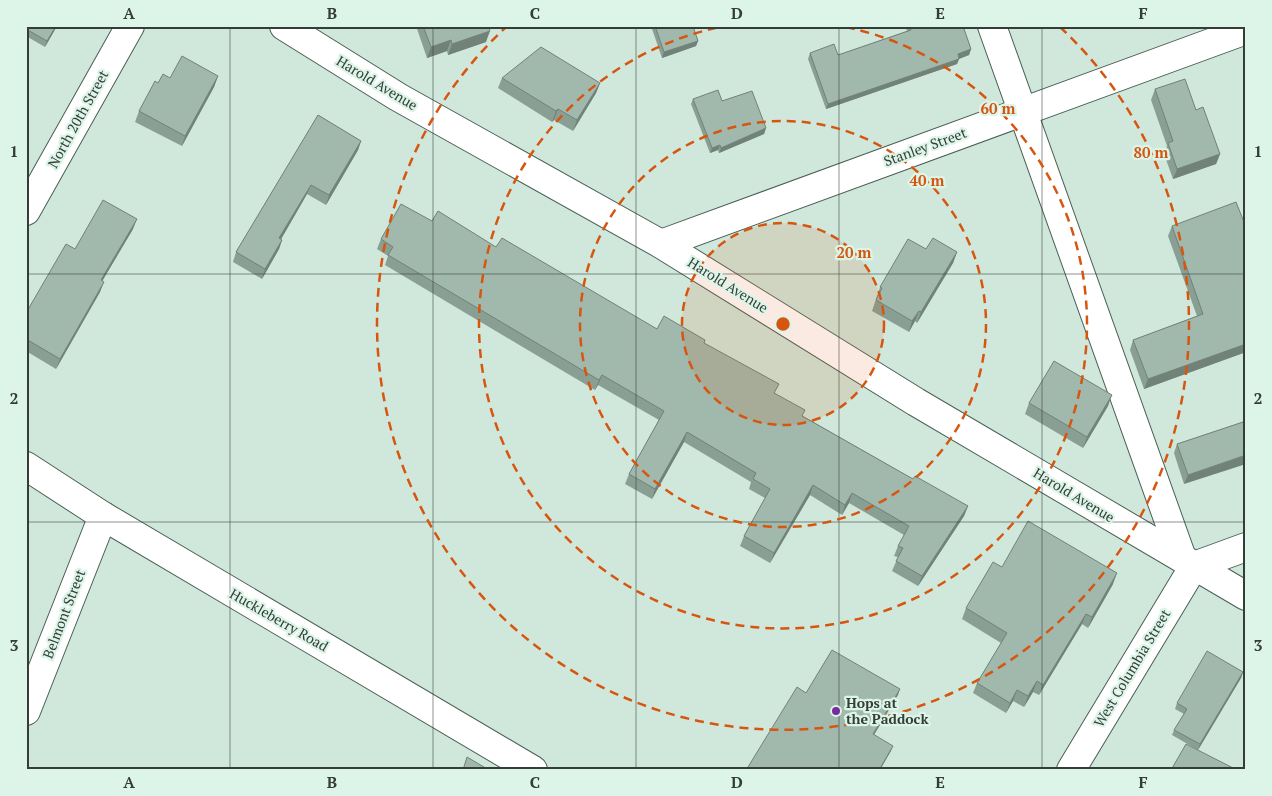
<svg xmlns="http://www.w3.org/2000/svg" width="1272" height="796" viewBox="0 0 1272 796" font-family="'PT Serif',serif">
  <style>
    .lines { fill: none; stroke-linecap: round; stroke-linejoin: round }
    .minor-casing { stroke: #4a5f54; stroke-width: 30 }
    .minor { stroke: #fff; stroke-width: 28 }
    .wall { fill: #8a9f94 }
    .shaded-wall { fill: #718278 }
    .building { fill: #a1b9ac; stroke: #718278 }
    .grid { fill: none; stroke: #343d38; stroke-width: 1; stroke-opacity: 0.55 }
    .ring { fill: none; stroke: #d65610; stroke-width: 2.5; stroke-dasharray: 9 6 }
    .poi-dot { fill: #782b9c; stroke: #ddf5e8; stroke-width: 2 }
    .labels { text-anchor: middle; stroke-width: 4.5; stroke-linejoin: round; paint-order: stroke }
    .street-label { font-size: 14px; fill: #343d38; stroke: #ddf5e8 }
    .poi-label { font-size: 14px; font-weight: bold; fill: #343d38; stroke: #ddf5e8; text-anchor: start }
    .centre { fill: #d65610; stroke: #ddf5e8; stroke-width: 2.5 }
    .ring-label { font-size: 15px; text-anchor: middle; font-weight: bold; fill: #d65610; stroke: #ddf5e8; stroke-width: 4.5; stroke-linejoin: round; paint-order: stroke }
    .neatline { fill: none; stroke: #343d38; stroke-width: 2 }
    .grid-label { font-size: 16px; text-anchor: middle; font-weight: bold; fill: #343d38 }
  </style>
  <rect width="100%" height="100%" fill="#d0e8db"/>
  <g class="lines">
    <defs>
      <g id="minor">
        <polyline points="284,26 398,97 661,244 916,402 1246,596"/>
        <polyline points="992,26 1182,558"/>
        <polyline points="26,211 130,26"/>
        <polyline points="661,244 1246,30"/>
        <polyline points="26,466 103,516 533,770"/>
        <polyline points="26,711 103,516"/>
        <polyline points="1071,770 1194,566 1246,547"/>
      </g>
    </defs>
    <!-- minor casing -->
    <use href="#minor" class="minor-casing"/>
    <!-- minor -->
    <use href="#minor" class="minor"/>
  </g>
  <!-- wall -->
  <g class="wall">
    <polygon points="26,26 57,26 45,47 26,36"/>
    <polygon points="416,26 488,26 486,42 448,55 447,51 427,58"/>
    <polygon points="651,26 693,26 698,41 696,46 662,58"/>
    <polygon points="905,26 963,26 971,49 969,55 959,59 957,64 826,109 808,59 810,53 838,55 907,31"/>
    <polygon points="218,76 214,87 182,146 135,122 139,111 158,83 170,78"/>
    <polygon points="502,78 600,83 596,93 573,131 554,120 552,122 498,88"/>
    <polygon points="1155,89 1196,110 1220,154 1216,164 1173,179 1164,154 1167,146 1151,100"/>
    <polygon points="693,99 722,101 766,128 764,134 719,153 718,150 710,153 691,104"/>
    <polygon points="318,115 361,141 358,150 326,205 307,194 281,239 282,240 279,249 262,279 233,262 236,252"/>
    <polygon points="432,221 496,247 657,329 704,343 776,394 803,416 913,479 968,506 964,516 918,586 892,571 898,557 894,556 898,546 904,535 849,503 842,515 810,495 770,563 740,546 744,536 765,498 749,489 751,482 684,442 652,499 625,484 629,474 659,420 598,385 595,390 385,265 388,256 377,249 381,239"/>
    <polygon points="1246,221 1246,352 1144,389 1130,350 1133,340 1197,316 1168,236 1172,226 1244,222"/>
    <polygon points="133,229 102,281 100,292 56,369 26,351 26,313 75,249"/>
    <polygon points="926,249 957,252 953,263 917,323 915,321 909,332 872,311 880,287"/>
    <polygon points="1029,403 1108,406 1083,448 1025,414"/>
    <polygon points="1246,421 1184,484 1174,453 1177,444"/>
    <polygon points="1002,567 1113,584 1088,628 1082,624 1039,695 1033,692 1024,707 1013,701 1006,713 973,693 977,683 1001,643 962,619 966,608"/>
    <polygon points="1243,672 1241,678 1198,750 1172,735 1174,730 1184,714 1175,709 1177,703"/>
  </g>
  <!-- shaded-wall -->
  <g class="shaded-wall">
    <polygon points="56,26 57,26 45,47 47,41"/>
    <polygon points="1104,26 1111,26 1103,29"/>
    <polygon points="490,31 486,42 448,55 452,44"/>
    <polygon points="451,40 447,51 427,58 431,47"/>
    <polygon points="698,41 696,46 662,58 664,52"/>
    <polygon points="971,49 969,55 956,60 958,54"/>
    <polygon points="959,59 957,64 826,109 828,104"/>
    <polygon points="218,76 214,87 182,146 185,136"/>
    <polygon points="600,83 596,93 573,131 577,120"/>
    <polygon points="558,109 554,120 552,122 556,111"/>
    <polygon points="766,128 764,134 719,153 721,148"/>
    <polygon points="361,141 358,150 326,205 329,195"/>
    <polygon points="720,145 718,150 710,153 712,148"/>
    <polygon points="1220,154 1216,164 1173,179 1177,169"/>
    <polygon points="311,185 307,194 276,248 279,238"/>
    <polygon points="137,219 133,229 97,290 101,280"/>
    <polygon points="282,240 279,249 262,279 265,269"/>
    <polygon points="957,252 953,263 917,323 921,312"/>
    <polygon points="104,282 100,292 56,369 60,359"/>
    <polygon points="919,311 915,321 909,332 912,321"/>
    <polygon points="1246,344 1246,352 1144,389 1148,379"/>
    <polygon points="602,375 598,385 595,390 599,380"/>
    <polygon points="1112,395 1108,406 1083,448 1087,437"/>
    <polygon points="687,432 684,442 652,499 655,489"/>
    <polygon points="1246,455 1246,464 1184,484 1188,475"/>
    <polygon points="813,485 810,495 770,563 774,553"/>
    <polygon points="852,493 849,503 842,515 845,505"/>
    <polygon points="968,506 964,516 918,586 922,576"/>
    <polygon points="1117,573 1113,584 1088,628 1092,617"/>
    <polygon points="1086,614 1082,624 1039,695 1043,685"/>
    <polygon points="1243,672 1241,678 1198,750 1200,744"/>
    <polygon points="1037,681 1033,692 1024,707 1028,696"/>
    <polygon points="900,689 898,695 871,740 873,734"/>
    <polygon points="1017,690 1013,701 1006,713 1010,703"/>
    <polygon points="893,746 891,751 880,770 879,770"/>
  </g>
  <!-- building -->
  <g class="building">
    <polygon points="26,26 56,26 47,41 26,29"/>
    <polygon points="423,26 488,26 490,31 452,44 451,40 431,47"/>
    <polygon points="655,26 693,26 698,41 664,52"/>
    <polygon points="909,26 963,26 971,49 958,54 959,59 828,104 810,53 834,44 838,55 911,30"/>
    <polygon points="541,47 600,83 577,120 558,109 556,111 502,78"/>
    <polygon points="182,56 218,76 185,136 139,111 155,81 158,83 163,74 170,78"/>
    <polygon points="1185,79 1196,110 1203,107 1220,154 1177,169 1168,143 1173,141 1155,89"/>
    <polygon points="718,90 722,101 752,91 766,128 721,148 720,145 712,148 693,99"/>
    <polygon points="318,115 361,141 329,195 311,185 279,238 282,240 265,269 236,252"/>
    <polygon points="103,200 137,219 101,280 104,282 60,359 26,339 26,313 66,244 75,249"/>
    <polygon points="1236,202 1244,222 1246,221 1246,344 1148,379 1133,340 1203,314 1172,226"/>
    <polygon points="401,204 432,221 438,211 496,247 502,238 657,329 664,316 705,340 704,343 779,384 774,393 805,410 802,416 913,479 915,476 968,506 922,576 896,561 903,548 898,546 909,526 852,493 845,505 813,485 774,553 744,536 770,489 753,479 756,473 687,432 655,489 629,474 664,411 602,375 599,380 388,255 393,247 381,239"/>
    <polygon points="933,238 957,252 921,312 919,311 912,321 876,300 882,288 880,287 908,239 926,249"/>
    <polygon points="1054,361 1112,395 1087,437 1029,403"/>
    <polygon points="1246,421 1246,455 1188,475 1177,444"/>
    <polygon points="1028,521 1117,573 1092,617 1086,614 1043,685 1037,681 1028,696 1017,690 1010,703 977,683 1007,633 966,608 993,562 1002,567"/>
    <polygon points="832,650 900,689 873,734 893,746 879,770 753,770 748,767 797,687 806,693"/>
    <polygon points="1207,651 1243,672 1200,744 1174,730 1187,709 1177,703"/>
    <polygon points="1186,744 1237,770 1171,770"/>
    <polygon points="467,757 489,770 463,770"/>
  </g>
  <!-- grid -->
  <path class="grid" d="M 230,26 L 230,770M 433,26 L 433,770M 636,26 L 636,770M 839,26 L 839,770M 1042,26 L 1042,770M 26,274 L 1246,274M 26,522 L 1246,522"/>
  <!-- distance rings -->
  <circle cx="783" cy="324" r="101" fill="#d65610" fill-opacity=".12"/>
  <g class="ring">
    <circle cx="783" cy="324" r="101"/>
    <circle cx="783" cy="324" r="203"/>
    <path d="M846 27A304 304 0 1 1 720 27"/>
    <path d="M1060 27A406 406 0 1 1 506 27"/>
  </g>
  <!-- markers -->
  <circle class="poi-dot" cx="836" cy="711" r="5"/>
  <g class="labels">
    <!-- street labels -->
    <g class="street-label">
      <text transform="translate(377 83) rotate(31)" y="5">Harold Avenue</text>
      <text transform="translate(78 119) rotate(-61)" y="5">North 20th Street</text>
      <text transform="translate(925 147) rotate(-20)" y="5">Stanley Street</text>
      <text transform="translate(728 285) rotate(32)" y="5">Harold Avenue</text>
      <text transform="translate(1074 495) rotate(31)" y="5">Harold Avenue</text>
      <text transform="translate(64 614) rotate(-69)" y="5">Belmont Street</text>
      <text transform="translate(279 620) rotate(30)" y="5">Huckleberry Road</text>
      <text transform="translate(1132 668) rotate(-59)" y="5">West Columbia Street</text>
    </g>
    <!-- poi labels -->
    <g class="poi-label">
      <text x="846" y="708">Hops at<tspan x="846" dy="16">the Paddock</tspan></text>
    </g>
  </g>
  <circle cx="783" cy="324" r="8" class="centre"/>
  <g class="ring-label">
    <text x="998" y="114">60 m</text>
    <text x="1151" y="158">80 m</text>
    <text x="927" y="186">40 m</text>
    <text x="854" y="258">20 m</text>
  </g>
  <!-- border -->
  <rect width="1272" height="796" fill="none" stroke="#ddf5e8" stroke-width="55"/>
  <rect x="28" y="28" width="1216" height="740" class="neatline"/>
  <g class="grid-label">
    <text x="129" y="19">A</text>
    <text x="332" y="19">B</text>
    <text x="535" y="19">C</text>
    <text x="737" y="19">D</text>
    <text x="940" y="19">E</text>
    <text x="1143" y="19">F</text>
    <text x="14" y="157">1</text>
    <text x="1258" y="157">1</text>
    <text x="14" y="404">2</text>
    <text x="1258" y="404">2</text>
    <text x="14" y="651">3</text>
    <text x="1258" y="651">3</text>
    <text x="129" y="788">A</text>
    <text x="332" y="788">B</text>
    <text x="535" y="788">C</text>
    <text x="737" y="788">D</text>
    <text x="940" y="788">E</text>
    <text x="1143" y="788">F</text>
  </g>
</svg>
